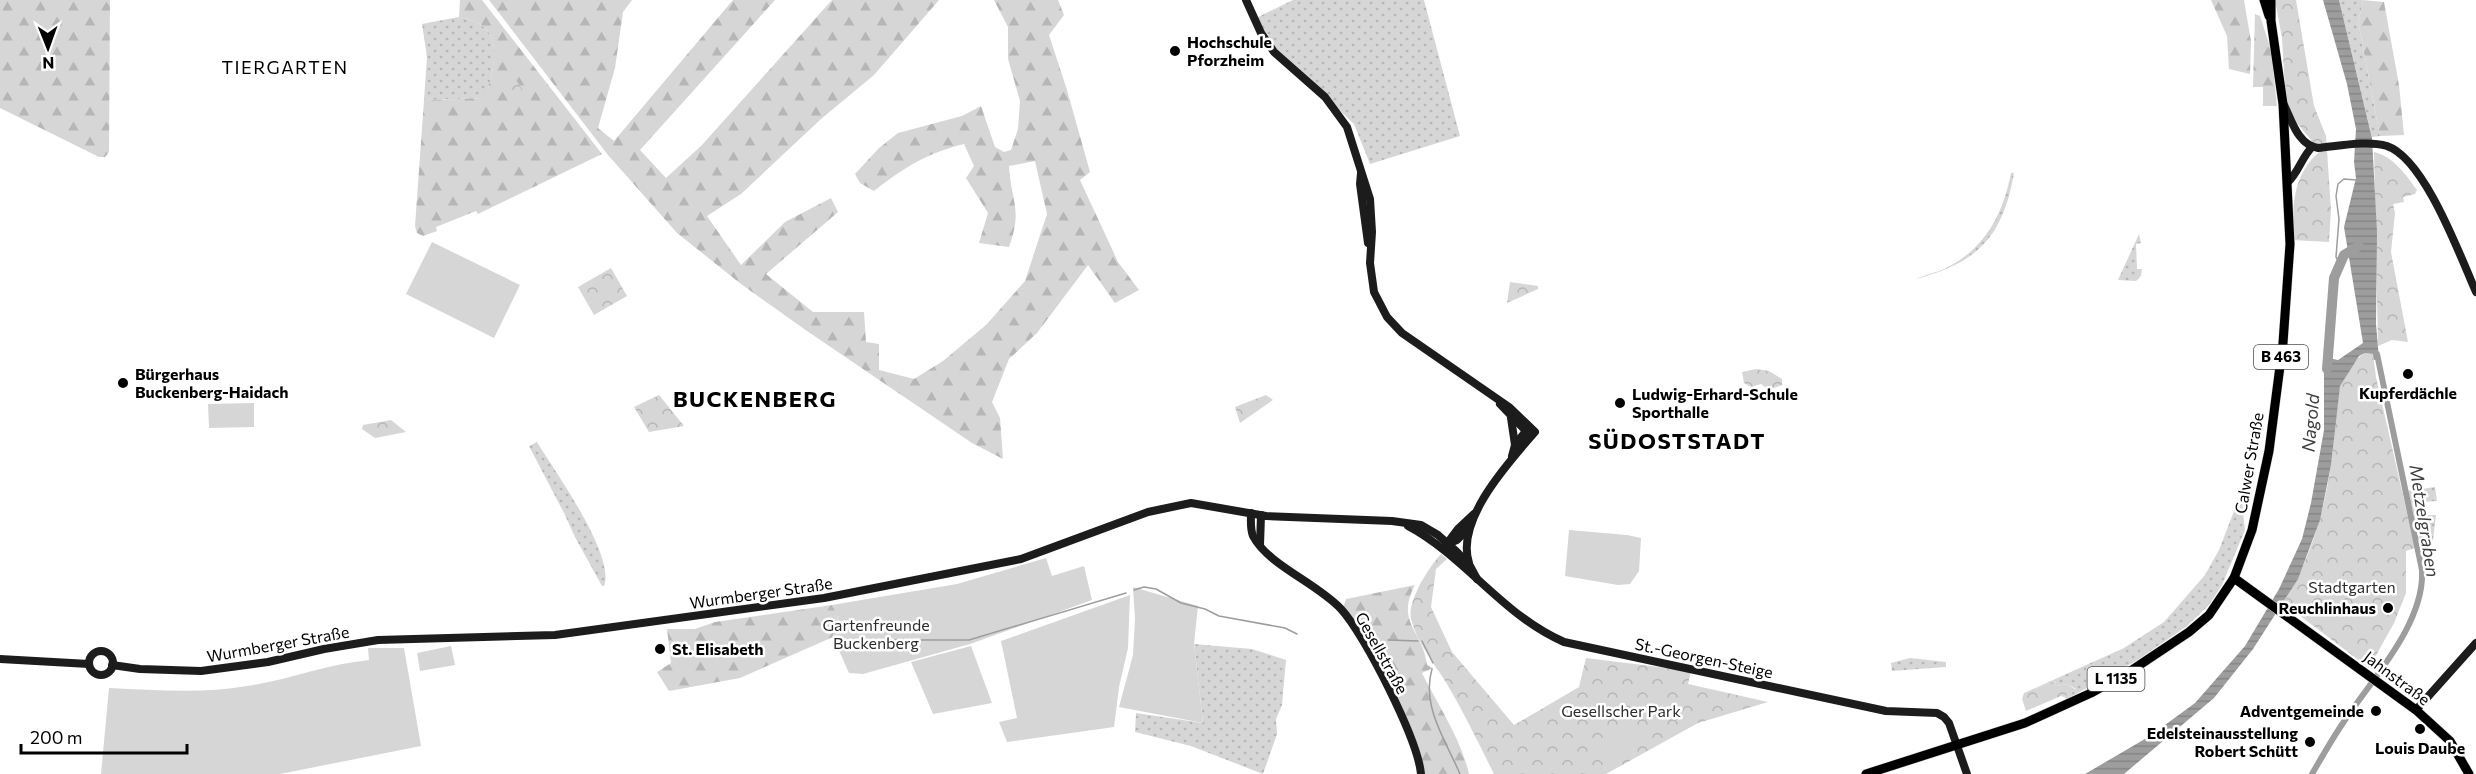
<svg xmlns="http://www.w3.org/2000/svg" width="2476" height="774" viewBox="0 0 2476 774" font-family="Commissioner,sans-serif">
  <style>
    .grass { fill: url(#grass-dots) }
    .forest { fill: url(#forest-firs) }
    .park { fill: url(#park-crowns) }
    .garden { fill: #d6d6d6 }
    .water { fill: url(#water-rules) }
    .lines { fill: none; stroke-linecap: round; stroke-linejoin: round }
    .stream { stroke: #9d9d9d; stroke-width: 1.5 }
    .canal { stroke: #9d9d9d; stroke-width: 6 }
    .river { stroke: #9d9d9d; stroke-width: 10 }
    .primary-casing { stroke: #dbdbdb; stroke-width: 10 }
    .secondary { stroke: #1c1c1c; stroke-width: 8 }
    .primary { stroke: #000; stroke-width: 9 }
    .poi-dot { fill: #000; stroke: #fff; stroke-width: 2 }
    .labels { text-anchor: middle; stroke-width: 5; stroke-linejoin: round; paint-order: stroke }
    .shield { fill: #fff; stroke: #4c4c4c; stroke-width: 1.5 }
    .shield-label { font-size: 15px; font-weight: bold; fill: #000 }
    .poi-label { font-size: 16px; font-weight: bold; fill: #000; stroke: #fff; text-anchor: start }
    .street-label { font-size: 16px; fill: #000; stroke: #fff }
    .park-label { font-size: 16px; fill: #2d2d2d; stroke: #fff }
    .neighbourhood-label { font-size: 18px; letter-spacing: 1.5px; fill: #000; stroke: #fff }
    .water-label { font-size: 18px; font-style: italic; fill: #3e3e3e; stroke: #fff }
    .district-label { font-size: 22px; font-weight: bold; letter-spacing: 1.5px; fill: #000; stroke: #fff }
  </style>
  <defs>
    <pattern id="grass-dots" width="8" height="8" patternUnits="userSpaceOnUse" patternTransform="scale(1.5)"><rect width="8" height="8" fill="#d6d6d6"/><path d="M2 2h.1M6 6h.1" fill="none" stroke="#b6b6b6" stroke-width="1.8" stroke-linecap="round"/></pattern>
    <pattern id="forest-firs" width="22" height="20" patternUnits="userSpaceOnUse" patternTransform="scale(1.5)"><rect width="22" height="20" fill="#d6d6d6"/><path d="M5 1l3.5 6h-7zM16 11l3.5 6h-7z" fill="#b6b6b6"/></pattern>
    <pattern id="park-crowns" width="20" height="18" patternUnits="userSpaceOnUse" patternTransform="scale(1.5)"><rect width="20" height="18" fill="#d6d6d6"/><path d="M2 6a3 3 0 1 1 6 0M12 15a3 3 0 1 1 6 0" fill="none" stroke="#b6b6b6"/></pattern>
    <pattern id="water-rules" width="6" height="5" patternUnits="userSpaceOnUse" patternTransform="scale(1.5)"><rect width="6" height="5" fill="#9d9d9d"/><path d="M0 2.5h6" fill="none" stroke="#858585"/></pattern>
  </defs>
  <rect width="100%" height="100%" fill="#fff"/>
  <!-- grass -->
  <g class="grass">
    <polygon points="1293,0 1424,0 1460,136 1370,164 1354,124 1276,50 1256,18"/>
    <polygon points="2339,0 2362,0 2363,4 2358,21 2380,136 2372,137"/>
    <path d="M 459,17 C 468,19 478,21 485,28 C 503,45 490,79 486,98 L 424,100 L 427,57 L 422,24 Z"/>
    <path d="M 2011,173 L 2014,173 C 2003,237 1977,263 1916,279 C 1924,275 1936,273 1946,268 C 1985,249 2003,214 2011,173 Z"/>
    <polygon points="2139,234 2141,243 2136,244 2137,269 2142,269 2141,276 2136,281 2118,280"/>
    <path d="M 537,442 C 554,470 616,556 604,586 L 602,586 L 575,537 L 564,513 L 529,446 Z"/>
    <polygon points="2435,487 2437,501 2423,502 2424,515 2436,515 2432,548 2422,550 2408,491"/>
    <polygon points="2241,493 2245,530 2222,585 2209,605 2187,626 2136,661 2067,699 2064,697 2076,689 2067,684 2056,686 2055,681 2024,693 2124,648 2164,622 2205,575 2219,550"/>
    <polygon points="1194,644 1252,649 1286,660 1282,705 1276,719 1277,734 1263,774 1191,746 1135,732 1136,713 1203,723"/>
    <polygon points="1910,658 1946,662 1946,667 1892,671 1891,663"/>
  </g>
  <!-- forest -->
  <g class="forest">
    <polygon points="0,0 110,0 109,152 105,157 99,157 0,108"/>
    <path d="M 460,0 L 482,0 L 602,154 L 478,214 L 476,211 L 436,227 L 437,231 L 423,236 L 417,233 L 415,226 L 424,100 L 485,98 C 491,79 502,44 485,28 C 478,21 468,19 459,17 Z"/>
    <path d="M 489,0 L 632,0 L 623,12 L 615,68 L 598,128 L 614,141 L 733,0 L 775,0 L 640,150 L 666,178 L 702,145 L 832,0 L 939,0 L 874,75 L 821,119 L 741,194 L 707,216 L 741,265 L 785,222 L 831,198 L 838,212 L 766,274 L 813,312 L 864,312 L 866,342 L 879,344 L 879,370 L 914,379 L 943,361 L 986,325 L 1025,281 L 1047,214 L 1035,161 L 1009,166 C 1011,202 1023,209 1009,247 L 979,243 L 988,213 L 966,178 L 974,166 L 964,144 C 927,153 903,168 874,191 L 860,183 L 855,174 L 879,148 L 898,133 L 962,116 L 981,106 L 995,147 L 1004,152 L 1011,150 L 1018,129 L 1020,101 L 1008,59 L 1008,27 L 994,0 L 1058,0 L 1064,15 L 1049,35 L 1067,90 L 1090,172 L 1080,180 L 1118,262 L 1139,290 L 1115,303 L 1088,265 L 1037,333 L 1009,359 L 992,402 L 1000,418 L 1003,459 L 972,443 L 807,331 L 741,284 L 677,233 L 608,155 Z"/>
    <polygon points="2211,0 2244,0 2251,41 2250,74 2229,69 2227,36"/>
    <polygon points="2362,0 2384,2 2399,85 2404,135 2380,136 2358,21 2363,4"/>
    <polygon points="2255,14 2260,16 2271,50 2277,106 2263,106 2263,87 2253,87"/>
    <path d="M 1415,585 C 1395,623 1423,630 1427,665 L 1433,668 L 1422,673 C 1438,705 1461,739 1469,774 L 1424,774 C 1415,717 1372,658 1343,608 L 1346,599 Z"/>
    <polygon points="832,605 838,615 833,637 740,678 669,691 657,672 671,663 667,629 695,629 715,622"/>
  </g>
  <!-- park -->
  <g class="park">
    <path d="M 2275,0 L 2296,0 L 2314,106 L 2326,136 L 2331,209 L 2329,242 L 2292,240 C 2294,204 2291,177 2320,151 L 2297,123 L 2286,105 L 2282,38 Z"/>
    <polygon points="513,76 529,99 515,108 499,85"/>
    <path d="M 2374,152 C 2393,156 2406,175 2417,190 L 2415,194 L 2403,197 L 2404,202 L 2393,204 L 2395,213 L 2391,252 L 2408,342 L 2392,340 L 2378,346 Z"/>
    <polygon points="611,268 627,296 594,315 578,287"/>
    <polygon points="1510,282 1538,286 1538,289 1507,303"/>
    <path d="M 2365,353 L 2373,354 L 2376,377 L 2415,548 L 2406,551 L 2406,593 L 2394,623 L 2369,668 L 2283,603 C 2310,561 2324,513 2331,464 C 2335,440 2333,409 2340,386 C 2344,374 2354,359 2365,353 Z"/>
    <polygon points="1756,369 1769,371 1782,379 1782,385 1769,390 1761,384 1751,387 1744,383 1742,372"/>
    <polygon points="659,395 684,426 649,432 634,407"/>
    <polygon points="1266,395 1273,400 1240,423 1235,407"/>
    <polygon points="391,420 406,432 375,438 362,429 363,425"/>
    <path d="M 1441,554 L 1447,559 L 1436,569 L 1431,607 L 1452,652 L 1514,725 L 1579,687 L 1586,658 L 1691,671 L 1688,684 L 1768,702 L 1698,723 L 1606,774 L 1494,774 C 1479,744 1464,713 1447,684 C 1435,664 1417,643 1411,619 C 1407,601 1429,567 1441,554 Z"/>
    <polygon points="2055,681 2056,686 2067,684 2076,690 2064,697 2061,696 2026,711 2022,699 2024,693"/>
  </g>
  <!-- garden -->
  <g class="garden">
    <polygon points="432,242 520,285 494,338 406,294"/>
    <polygon points="254,403 254,427 209,428 208,404"/>
    <polygon points="1569,530 1627,535 1641,538 1639,571 1630,584 1618,585 1565,576"/>
    <polygon points="1046,558 1052,576 1084,566 1092,600 970,644 863,674 849,673 833,637 838,616 832,605 957,584"/>
    <polygon points="1133,587 1198,606 1194,644 1203,723 1119,707 1133,655 1135,619"/>
    <polygon points="1130,595 1128,648 1119,687 1114,727 1007,742 999,722 1017,718 1001,641"/>
    <polygon points="451,646 455,665 420,671 417,653"/>
    <polygon points="971,646 992,703 933,714 911,662"/>
    <path d="M 368,648 L 404,648 L 421,746 L 280,774 L 101,774 L 109,688 C 155,690 202,694 247,686 C 289,680 327,664 369,660 Z"/>
    <polygon points="1638,725 1645,738 1601,762 1594,749"/>
  </g>
  <!-- water -->
  <polygon class="water" points="2323,0 2339,0 2372,138 2377,232 2376,324 2379,359 2374,360 2373,354 2365,353 2359,356 2340,386 2331,465 2320,520 2298,579 2253,649 2214,698 2124,774 2085,774 2150,736 2195,703 2245,646 2279,589 2302,539 2311,503 2324,430 2324,357 2338,360 2363,343 2344,227 2356,178 2354,162 2356,129 2347,84"/>
  <g class="lines">
    <!-- stream -->
    <g class="stream">
      <polyline points="2339,262 2336,257 2339,219 2336,196 2338,184 2344,179 2356,180"/>
      <polyline points="1134,590 1144,587 1156,589 1181,603 1205,609 1219,616 1285,628 1297,634"/>
      <polyline points="891,640 969,640 1126,593"/>
      <polyline points="1388,640 1418,641"/>
      <polyline points="1422,641 1433,663"/>
      <path d="M 1432,669 C 1421,706 1446,741 1460,774"/>
    </g>
    <!-- canal -->
    <path class="canal" d="M 2312,774 C 2322,757 2332,739 2343,723 C 2371,680 2425,624 2422,570 L 2377,354"/>
    <!-- river -->
    <polyline class="river" points="2327,369 2334,278 2344,255 2359,246"/>
    <defs>
      <g id="primary">
        <polyline points="2264,0 2269,16"/>
        <polyline points="2234,578 2416,710 2450,741 2469,774"/>
        <polyline points="1866,774 2025,723 2091,693 2132,670 2189,632 2209,615 2234,578 2252,530 2269,451 2283,343 2290,244 2283,104 2271,21 2271,0"/>
      </g>
    </defs>
    <!-- primary casing -->
    <use href="#primary" class="primary-casing"/>
    <!-- secondary -->
    <g class="secondary">
      <path d="M 1246,0 L 1261,33 L 1274,52 L 1325,97 L 1347,127 L 1370,199 L 1372,232 L 1370,263 L 1374,292 L 1387,317 L 1402,333 L 1509,407 L 1535,432 C 1509,462 1455,520 1469,563"/>
      <path d="M 2284,105 C 2292,121 2298,145 2318,148 C 2339,146 2367,140 2387,146 C 2425,159 2460,256 2476,292"/>
      <polyline points="1361,173 1360,184 1368,243"/>
      <path d="M 2288,182 C 2298,173 2302,157 2312,147"/>
      <polyline points="1500,404 1526,431 1515,445 1512,456"/>
      <polyline points="1511,418 1515,445"/>
      <path d="M 1251,513 C 1251,521 1250,529 1253,536 C 1268,565 1317,583 1341,609 C 1365,635 1418,740 1421,774"/>
      <path d="M 1408,526 C 1466,557 1502,615 1564,642 L 1886,711 L 1937,713 L 1944,717 L 1949,723 L 1967,774"/>
      <polyline points="1447,544 1457,540 1469,528"/>
      <polyline points="1260,545 1261,515"/>
      <polyline points="1446,545 1458,529 1474,514"/>
      <circle cx="101" cy="663" r="12"/>
      <polyline points="0,659 89,664"/>
      <polyline points="112,665 140,669 201,671 268,662 324,649 378,640 555,635 824,598 1021,559 1148,512 1191,503 1266,516 1392,521 1421,525 1438,535 1457,552 1470,566 1477,579"/>
      <polyline points="2416,710 2476,643"/>
    </g>
    <!-- primary -->
    <use href="#primary" class="primary"/>
  </g>
  <!-- markers -->
  <g class="poi-dot">
    <circle cx="1175" cy="51" r="6"/>
    <circle cx="2408" cy="374" r="6"/>
    <circle cx="123" cy="383" r="6"/>
    <circle cx="1620" cy="403" r="6"/>
    <circle cx="2388" cy="608" r="6"/>
    <circle cx="660" cy="649" r="6"/>
    <circle cx="2376" cy="711" r="6"/>
    <circle cx="2420" cy="729" r="6"/>
    <circle cx="2310" cy="742" r="6"/>
  </g>
  <g class="labels">
    <!-- shield labels -->
    <g class="shield">
      <rect x="2254" y="345" width="54" height="24" rx="4.5"/>
      <rect x="2087.5" y="667" width="57" height="24" rx="4.5"/>
    </g>
    <g class="shield-label">
      <text x="2281" y="362">B 463</text>
      <text x="2116" y="684">L 1135</text>
    </g>
    <!-- poi labels -->
    <g class="poi-label">
      <text x="1187" y="48">Hochschule<tspan x="1187" dy="18">Pforzheim</tspan></text>
      <text x="135" y="380">Bürgerhaus<tspan x="135" dy="18">Buckenberg-Haidach</tspan></text>
      <text x="2408" y="399" text-anchor="middle">Kupferdächle</text>
      <text x="1632" y="400">Ludwig-Erhard-Schule<tspan x="1632" dy="18">Sporthalle</tspan></text>
      <text x="2376" y="614" text-anchor="end">Reuchlinhaus</text>
      <text x="672" y="655">St. Elisabeth</text>
      <text x="2364" y="717" text-anchor="end">Adventgemeinde</text>
      <text x="2298" y="739" text-anchor="end">Edelsteinausstellung<tspan x="2298" dy="18">Robert Schütt</tspan></text>
      <text x="2420" y="754" text-anchor="middle">Louis Daube</text>
    </g>
    <!-- street labels -->
    <g class="street-label">
      <text transform="translate(2249 463) rotate(-80)" y="6">Calwer Straße</text>
      <text transform="translate(761 593) rotate(-8)" y="6">Wurmberger Straße</text>
      <text transform="translate(278 644) rotate(-10)" y="6">Wurmberger Straße</text>
      <text transform="translate(1382 653) rotate(61)" y="6">Gesellstraße</text>
      <text transform="translate(1704 658) rotate(12)" y="6">St.-Georgen-Steige</text>
      <text transform="translate(2397 678) rotate(37)" y="6">Jahnstraße</text>
    </g>
    <!-- park labels -->
    <g class="park-label">
      <text x="2352" y="593">Stadtgarten</text>
      <text x="876" y="631">Gartenfreunde<tspan x="876" dy="18">Buckenberg</tspan></text>
      <text x="1621" y="717">Gesellscher Park</text>
    </g>
    <!-- neighbourhood labels -->
    <g class="neighbourhood-label">
      <text x="285" y="74">TIERGARTEN</text>
    </g>
    <!-- water labels -->
    <g class="water-label">
      <text transform="translate(2311 423) rotate(-85)" y="6">Nagold</text>
      <text transform="translate(2424 521) rotate(81)" y="6">Metzelgraben</text>
    </g>
    <!-- district labels -->
    <g class="district-label">
      <text x="755" y="407">BUCKENBERG</text>
      <text x="1677" y="449">SÜDOSTSTADT</text>
    </g>
  </g>
  <!-- north arrow -->
  <g transform="translate(48 48) rotate(179)" stroke="#ffffff" stroke-width="4.5" paint-order="stroke">
  <path d="M0-4.5L10 22L0 15L-10 22Z" fill="#000000"/>
  <text y="-9" font-size="16" font-weight="bold" text-anchor="middle" fill="#000000">N</text>
  </g>
  <!-- scale -->
  <path d="M21 744v9h166v-9" fill="none" stroke="#000000" stroke-width="3"/>
  <text x="30" y="744" font-size="18" fill="#000000" stroke="#ffffff" stroke-width="4.5" paint-order="stroke">200 m</text>
</svg>
